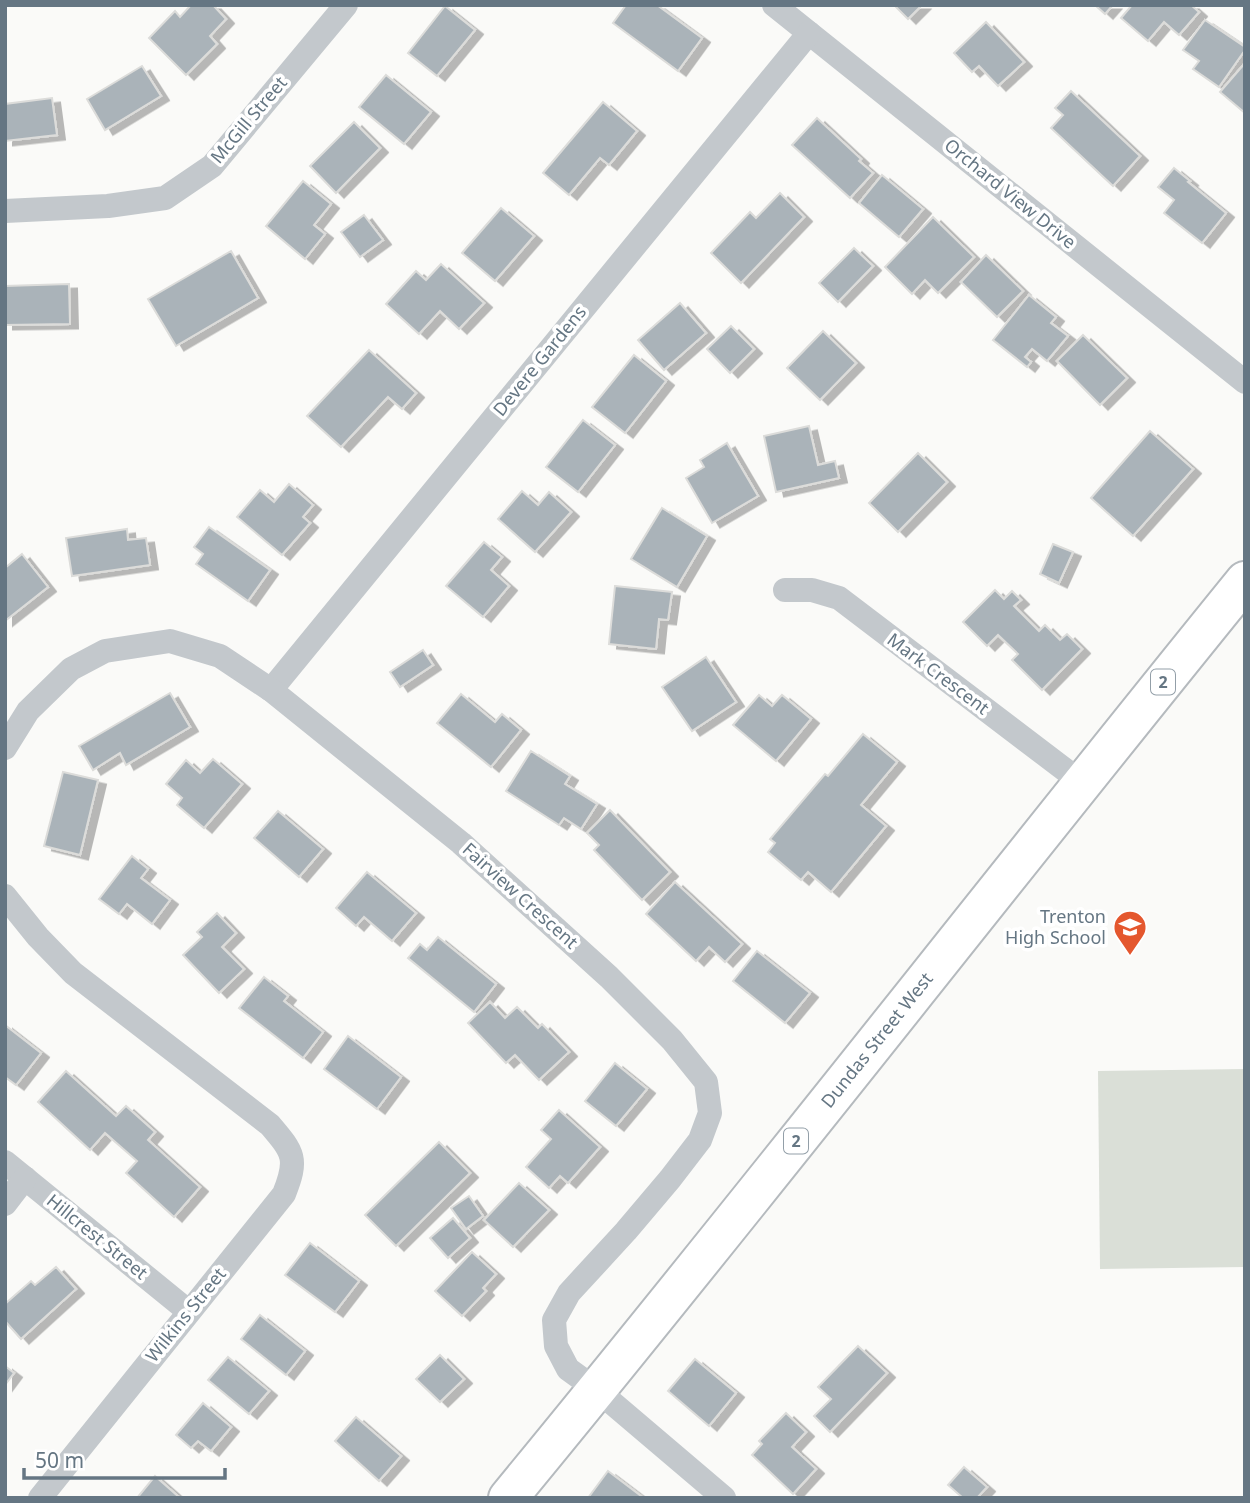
<svg xmlns="http://www.w3.org/2000/svg" width="1250" height="1503" viewBox="0 0 1250 1503" font-family="'Noto Sans',sans-serif">
  <style>
    .green { fill: #dadfd7 }
    .building { fill: #aab3b9; stroke: #dcdcda; stroke-width: 2; filter: url(#shadow) }
    .lines { fill: none; stroke-linecap: round; stroke-linejoin: round }
    .primary-casing { stroke: #b5babe; stroke-width: 42 }
    .minor { stroke: #c3c8cc; stroke-width: 24 }
    .primary { stroke: #fff; stroke-width: 38 }
    .labels { text-anchor: middle; stroke-width: 7; stroke-linejoin: round; paint-order: stroke }
    .shield { fill: #fff; stroke: #939fa8; stroke-width: 2 }
    .shield-label { font-size: 16px; font-weight: bold; fill: #657683 }
    .street-label { font-size: 18px; fill: #657683; stroke: #fff }
    .poi-label { font-size: 18px; fill: #657683; stroke: #fff; text-anchor: end }
  </style>
  <defs>
    <filter id="shadow"><feDropShadow dx="8" dy="4.5" stdDeviation="0" flood-color="#0004"/></filter>
  </defs>
  <rect width="100%" height="100%" fill="#fafaf8"/>
  <!-- green -->
  <polygon class="green" points="1245,1069 1245,1267 1100,1269 1098,1071"/>
  <!-- building -->
  <g class="building">
    <polygon points="191,5 213,5 226,19 210,36 217,44 186,75 149,38 175,11 180,17"/>
    <polygon points="626,5 657,5 702,38 678,71 613,23"/>
    <polygon points="894,5 922,5 908,19"/>
    <polygon points="1095,5 1113,5 1105,14"/>
    <polygon points="1132,5 1191,5 1199,12 1179,35 1164,22 1148,41 1121,18"/>
    <polygon points="445,6 475,30 437,76 408,53"/>
    <polygon points="1205,20 1245,47 1245,50 1219,87 1193,69 1199,61 1183,50"/>
    <polygon points="986,22 1024,62 998,86 979,66 972,72 954,53"/>
    <polygon points="1245,63 1245,113 1220,92"/>
    <polygon points="142,66 161,96 105,130 87,99"/>
    <polygon points="386,75 431,112 404,144 359,107"/>
    <polygon points="1071,91 1140,156 1113,186 1051,128 1063,115 1055,108"/>
    <polygon points="52,98 57,135 5,141 5,104"/>
    <polygon points="603,102 637,131 609,165 600,158 569,195 543,173"/>
    <polygon points="817,118 861,159 859,161 873,173 850,198 792,145"/>
    <polygon points="354,122 380,148 336,193 310,166"/>
    <polygon points="1174,168 1190,181 1188,182 1226,213 1202,243 1164,213 1174,200 1158,187"/>
    <polygon points="882,175 923,209 899,237 859,203"/>
    <polygon points="303,181 331,204 314,225 325,234 305,259 266,226"/>
    <polygon points="780,193 804,217 741,283 711,253 750,212 756,218"/>
    <polygon points="501,208 534,236 495,281 462,253"/>
    <polygon points="364,215 383,240 360,257 341,232"/>
    <polygon points="933,217 974,257 938,293 925,280 912,294 885,267"/>
    <polygon points="854,248 873,266 838,302 819,283"/>
    <polygon points="231,251 258,298 176,346 148,299"/>
    <polygon points="986,255 1023,291 997,317 961,282"/>
    <polygon points="441,264 484,303 459,329 440,311 419,334 386,304 416,271 426,280"/>
    <polygon points="69,284 70,324 5,325 5,286"/>
    <polygon points="1029,295 1056,317 1051,323 1068,336 1047,361 1032,349 1025,357 1031,362 1027,367 993,340"/>
    <polygon points="680,303 706,333 664,370 638,340"/>
    <polygon points="731,326 754,349 730,373 707,349"/>
    <polygon points="823,331 856,363 820,400 787,368"/>
    <polygon points="1083,335 1127,378 1100,405 1057,361"/>
    <polygon points="369,350 416,393 402,409 388,397 341,447 307,416"/>
    <polygon points="634,355 666,381 625,433 592,407"/>
    <polygon points="583,420 615,445 578,492 546,467"/>
    <polygon points="809,426 818,465 835,461 839,478 776,492 764,436"/>
    <polygon points="1150,431 1193,469 1133,536 1091,498"/>
    <polygon points="727,443 758,496 712,523 686,478 704,467 700,460"/>
    <polygon points="918,453 947,482 898,532 869,503"/>
    <polygon points="289,484 313,505 303,517 310,523 282,555 237,517 260,490 274,502"/>
    <polygon points="522,491 538,505 549,492 571,512 535,552 498,519"/>
    <polygon points="662,508 707,536 677,587 631,559"/>
    <polygon points="209,527 270,570 248,601 196,564 203,554 194,547"/>
    <polygon points="127,529 128,540 146,538 150,565 72,576 66,538"/>
    <polygon points="484,542 502,557 491,570 509,586 483,617 446,586"/>
    <polygon points="1053,544 1073,552 1059,583 1040,574"/>
    <polygon points="22,554 48,587 5,621 5,568"/>
    <polygon points="615,586 672,592 668,620 659,619 656,649 609,644"/>
    <polygon points="995,590 1004,599 1012,591 1021,600 1014,606 1039,631 1045,625 1060,640 1067,634 1082,649 1042,690 1012,660 1018,654 998,635 987,646 963,622"/>
    <polygon points="423,650 433,665 400,687 390,672"/>
    <polygon points="706,657 736,702 692,731 662,687"/>
    <polygon points="170,693 190,727 126,765 120,753 93,770 79,746"/>
    <polygon points="461,694 495,722 502,714 521,730 491,767 437,723"/>
    <polygon points="759,695 772,706 782,695 811,719 776,761 733,725"/>
    <polygon points="863,734 897,762 861,805 886,826 831,892 808,872 801,880 768,852 775,843 770,839 825,774 828,776"/>
    <polygon points="531,751 570,776 565,784 597,804 581,829 564,818 559,825 506,791"/>
    <polygon points="213,759 242,784 204,828 177,805 182,798 166,784 186,760 200,773"/>
    <polygon points="63,772 98,780 80,855 44,846"/>
    <polygon points="610,810 670,872 642,900 594,850 599,845 587,833"/>
    <polygon points="278,811 323,849 299,877 254,838"/>
    <polygon points="132,856 148,869 141,878 170,900 152,924 127,904 119,914 99,899"/>
    <polygon points="367,872 416,913 392,941 364,917 356,926 336,908"/>
    <polygon points="675,882 742,944 725,962 709,947 696,961 646,914"/>
    <polygon points="217,913 236,933 222,947 244,969 219,993 183,955 202,937 197,932"/>
    <polygon points="438,937 496,984 474,1012 408,958 420,944 427,950"/>
    <polygon points="757,951 810,993 785,1023 733,981"/>
    <polygon points="264,977 288,996 284,1001 323,1032 303,1058 239,1008"/>
    <polygon points="490,1002 505,1018 517,1007 538,1028 542,1024 569,1052 539,1080 515,1055 506,1063 468,1023"/>
    <polygon points="5,1025 41,1053 16,1085 5,1077"/>
    <polygon points="348,1036 401,1077 377,1109 324,1069"/>
    <polygon points="615,1063 647,1089 616,1126 585,1101"/>
    <polygon points="66,1071 116,1116 126,1106 155,1132 148,1140 200,1187 174,1217 126,1173 137,1161 105,1133 90,1150 38,1102"/>
    <polygon points="559,1110 600,1147 568,1183 560,1176 549,1188 526,1167 551,1139 541,1130"/>
    <polygon points="439,1142 470,1173 396,1246 365,1215"/>
    <polygon points="519,1183 549,1210 513,1247 484,1220"/>
    <polygon points="469,1196 483,1216 466,1229 451,1208"/>
    <polygon points="453,1218 470,1238 448,1258 430,1238"/>
    <polygon points="310,1243 359,1281 335,1312 285,1275"/>
    <polygon points="472,1252 496,1274 483,1288 486,1291 462,1316 435,1291"/>
    <polygon points="56,1267 76,1289 21,1339 5,1321 5,1304 31,1281 35,1285"/>
    <polygon points="260,1315 305,1351 286,1375 241,1339"/>
    <polygon points="858,1346 887,1373 830,1432 814,1416 831,1399 818,1387"/>
    <polygon points="440,1355 464,1379 440,1402 416,1379"/>
    <polygon points="228,1357 269,1391 249,1414 208,1380"/>
    <polygon points="695,1359 736,1393 709,1426 668,1391"/>
    <polygon points="5,1366 14,1373 5,1385"/>
    <polygon points="203,1403 231,1427 211,1451 198,1441 191,1448 176,1435"/>
    <polygon points="786,1413 806,1432 792,1447 816,1469 793,1494 752,1455 762,1444 759,1441"/>
    <polygon points="356,1417 401,1456 379,1481 335,1441"/>
    <polygon points="964,1467 987,1487 977,1498 963,1498 948,1485"/>
    <polygon points="608,1471 641,1496 640,1498 588,1498"/>
    <polygon points="155,1476 180,1498 137,1498"/>
  </g>
  <g class="lines">
    <defs>
      <g id="primary">
        <path id="s1" d="M 508,1498 C 758,1195 998,885 1245,581"/>
      </g>
    </defs>
    <!-- primary casing -->
    <use href="#primary" class="primary-casing"/>
    <!-- minor -->
    <g class="minor">
      <polyline points="774,5 1245,382"/>
      <polyline points="5,211 108,206 165,198 212,166 346,5"/>
      <polyline points="785,590 812,590 839,598 1081,782"/>
      <polyline points="271,690 809,33"/>
      <polyline points="5,748 28,711 71,669 105,651 170,641 220,656 271,690 461,843 609,977 672,1040 706,1082 710,1113 700,1140 670,1179 626,1231 569,1293 554,1320 556,1346 568,1369 597,1390 724,1498"/>
      <path d="M 5,896 L 38,937 L 73,973 L 270,1125 C 294,1153 298,1159 284,1194 L 40,1498"/>
      <polyline points="5,1162 188,1311"/>
      <polyline points="5,1204 25,1178"/>
    </g>
    <!-- primary -->
    <use href="#primary" class="primary"/>
  </g>
  <!-- icons -->
  <defs>
    <symbol id="school-pin" viewBox="-11 -11 22 30"><path d="M0 17L-7.5 6A9.5 9.5 0 1 1 7.5 6Z" fill="#e4572e" stroke="#fff"/><path d="M0-5L7-2L0 1L-7-2ZM-4 1L0 2.5L4 1V4Q0 6-4 4Z" fill="#fff"/></symbol>
  </defs>
  <g fill-rule="evenodd">
    <use href="#school-pin" x="1111" y="908" width="38" height="52"/>
  </g>
  <g class="labels">
    <!-- shield labels -->
    <g class="shield">
      <rect x="1151" y="669.5" width="24" height="25" rx="5"/>
      <rect x="784" y="1128.5" width="24" height="25" rx="5"/>
    </g>
    <g class="shield-label">
      <text x="1163" y="688">2</text>
      <text x="796" y="1147">2</text>
    </g>
    <!-- street labels -->
    <g class="street-label">
      <text transform="translate(249 120) rotate(-50)" y="6">McGill Street</text>
      <text transform="translate(1010 194) rotate(39)" y="6">Orchard View Drive</text>
      <text transform="translate(540 361) rotate(-51)" y="6">Devere Gardens</text>
      <text transform="translate(938 674) rotate(37)" y="6">Mark Crescent</text>
      <text transform="translate(520 896) rotate(42)" y="6">Fairview Crescent</text>
      <text dy="6" stroke="none"><textPath href="#s1" startOffset="588">Dundas Street West</textPath></text>
      <text transform="translate(97 1237) rotate(39)" y="6">Hillcrest Street</text>
      <text transform="translate(186 1315) rotate(-51)" y="6">Wilkins Street</text>
    </g>
    <!-- poi labels -->
    <g class="poi-label">
      <text x="1106" y="923">Trenton<tspan x="1106" dy="21">High School</tspan></text>
    </g>
  </g>
  <!-- border -->
  <rect width="1250" height="1503" fill="none" stroke="#657683" stroke-width="14"/>
  <!-- scale -->
  <path d="M24 1468v10h201v-10" fill="none" stroke="#657683" stroke-width="3.5"/>
  <text x="35" y="1468" font-size="21" fill="#657683" stroke="#ffffff" stroke-width="5" paint-order="stroke">50 m</text>
</svg>
